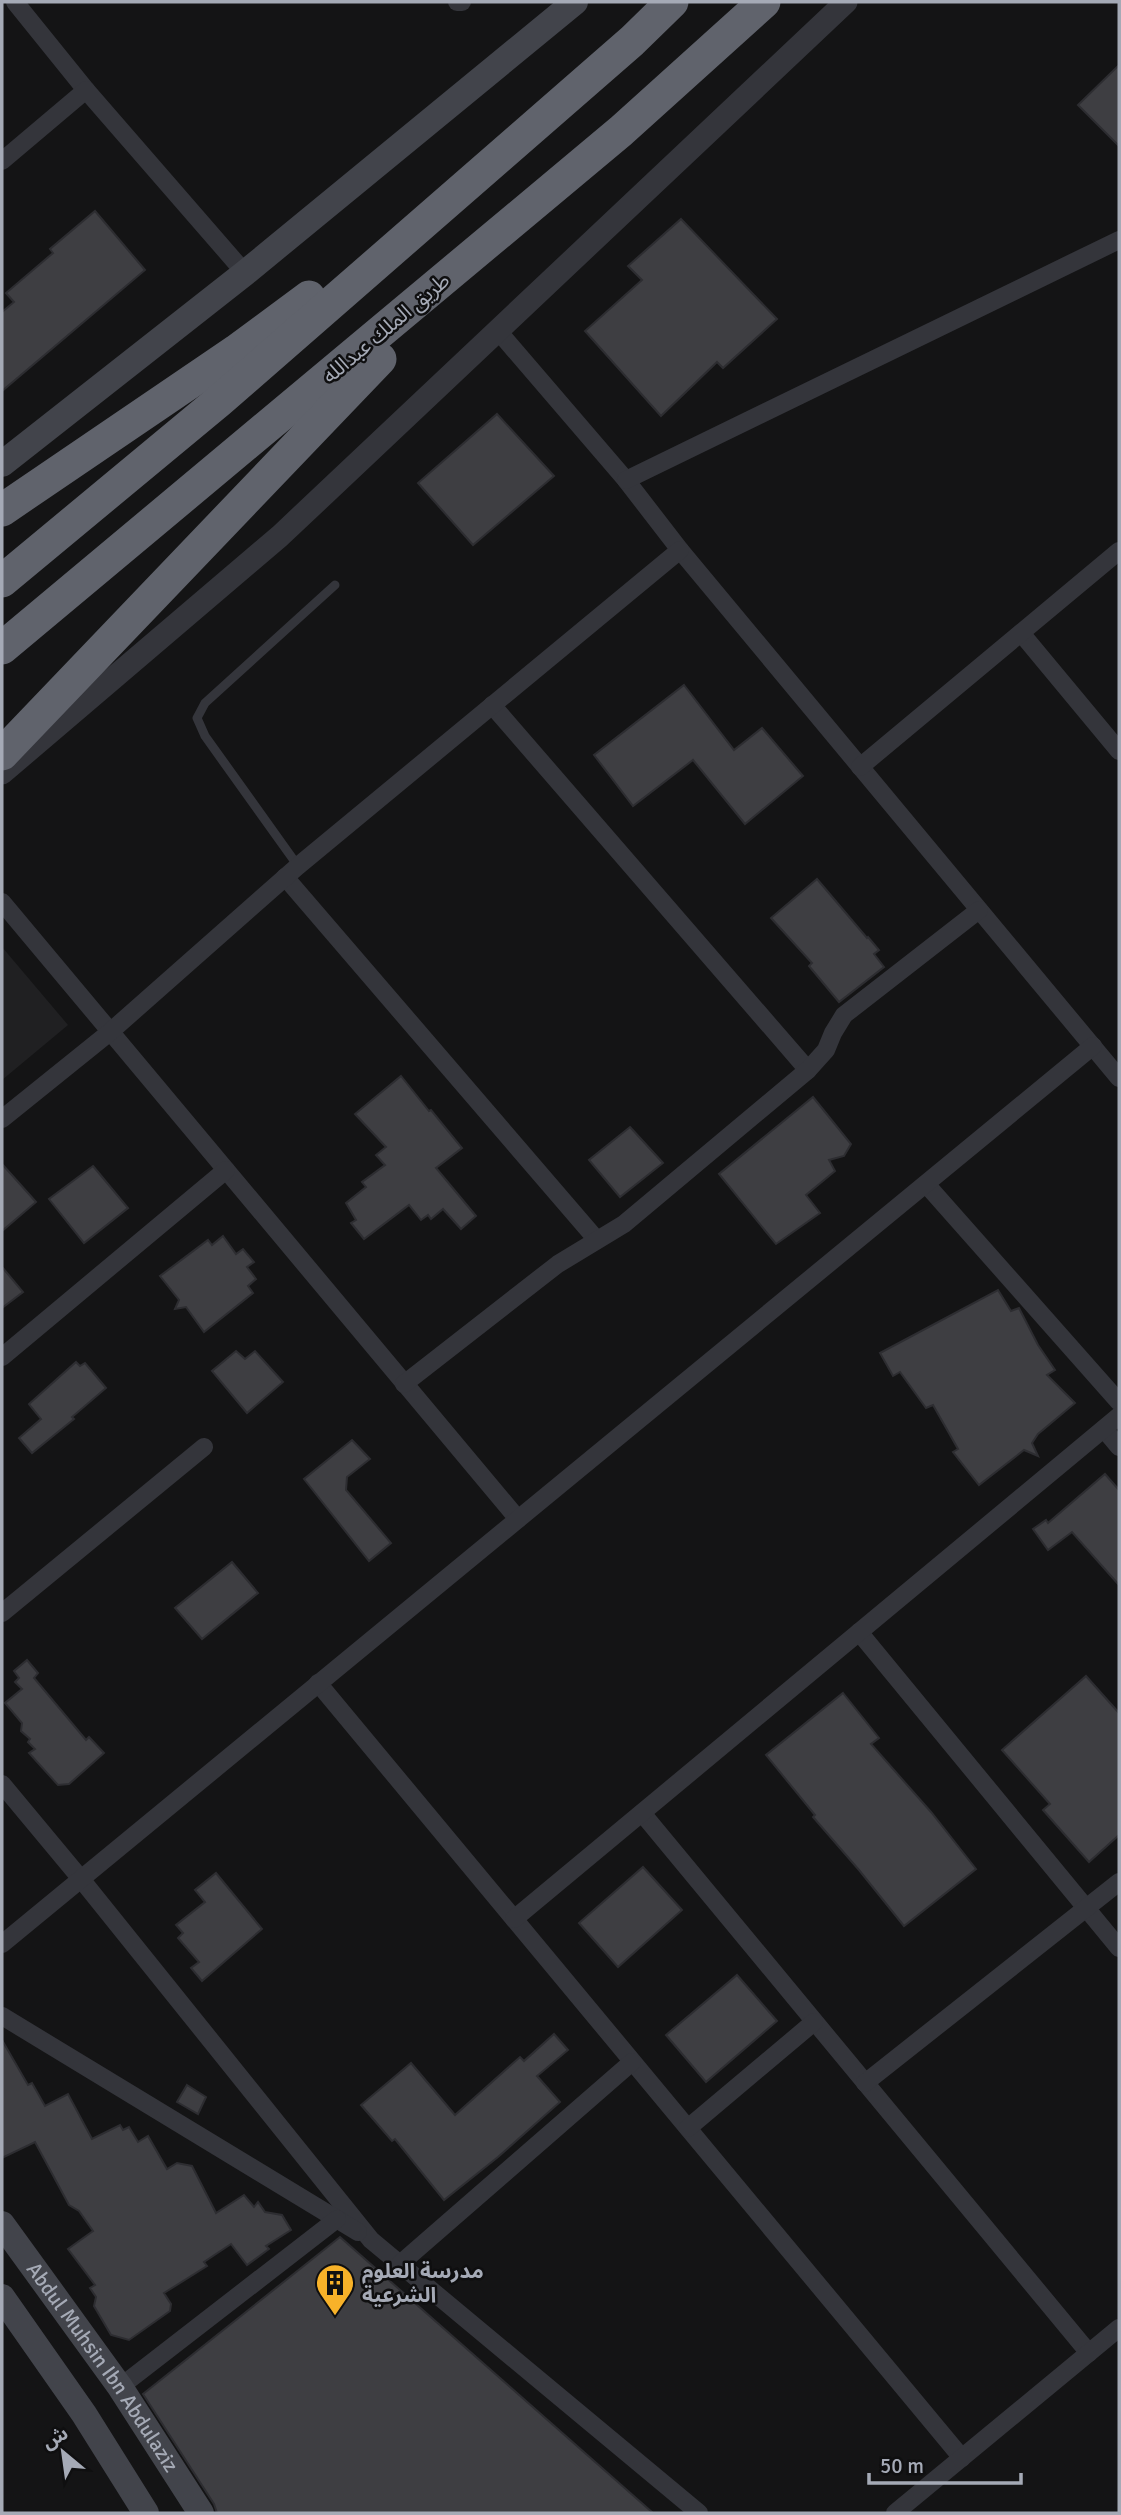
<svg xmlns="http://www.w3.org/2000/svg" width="1121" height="2515" viewBox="0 0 1121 2515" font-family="Signika,'Noto Sans Arabic',sans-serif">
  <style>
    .built { fill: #202022 }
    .building { fill: #3e3e42; stroke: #2d2d31; stroke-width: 2 }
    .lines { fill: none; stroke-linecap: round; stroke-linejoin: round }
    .service { stroke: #34353b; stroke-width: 9 }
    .minor { stroke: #34353b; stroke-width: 18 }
    .tertiary { stroke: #34353b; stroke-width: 23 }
    .secondary { stroke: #42444b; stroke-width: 26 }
    .motorway { stroke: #60636c; stroke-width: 33 }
    .labels { text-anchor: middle; stroke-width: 5; stroke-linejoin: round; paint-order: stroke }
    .street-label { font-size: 21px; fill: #a5aab6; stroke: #0f0f10 }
    .poi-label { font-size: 21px; font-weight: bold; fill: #a5aab6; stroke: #0f0f10; text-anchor: start }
  </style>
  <rect width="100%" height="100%" fill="#141415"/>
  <!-- built -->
  <polygon class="built" points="2,947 68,1025 2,1080"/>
  <!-- building -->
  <g class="building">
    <polygon points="1119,65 1119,146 1078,105"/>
    <polygon points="95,211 145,270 2,391 2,312 14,302 6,293 53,253 50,249"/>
    <polygon points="681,219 777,319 723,368 717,362 661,416 585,331 642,280 628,266"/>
    <polygon points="497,414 554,476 473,545 418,483"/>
    <polygon points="684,685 734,750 762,728 803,776 745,824 693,760 633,806 594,755"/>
    <polygon points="817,879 867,938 868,937 879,950 874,954 884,967 839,1002 809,966 812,963 771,918"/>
    <polygon points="401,1076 429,1111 431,1110 462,1148 436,1168 476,1216 461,1229 443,1209 431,1219 428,1215 421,1220 409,1205 364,1239 351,1223 356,1220 346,1203 366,1187 362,1182 385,1165 376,1155 386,1147 355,1114"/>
    <polygon points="813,1097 851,1144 844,1156 829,1160 835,1171 806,1195 820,1213 776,1244 719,1174"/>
    <polygon points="630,1127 663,1163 620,1197 589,1160"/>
    <polygon points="2,1164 36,1202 2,1231"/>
    <polygon points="93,1166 128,1208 84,1243 49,1199"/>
    <polygon points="223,1236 236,1254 243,1249 254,1262 247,1267 256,1279 248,1286 253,1293 204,1332 186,1307 175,1309 179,1300 160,1276 208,1240 212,1245"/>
    <polygon points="2,1267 23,1292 2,1308"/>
    <polygon points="998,1290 1011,1311 1019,1308 1038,1345 1055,1370 1047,1375 1075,1403 1038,1434 1032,1443 1038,1456 1024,1450 979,1485 953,1452 958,1449 933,1405 926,1408 900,1372 893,1376 880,1353"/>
    <polygon points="236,1351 245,1359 255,1351 283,1382 247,1413 212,1371"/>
    <polygon points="76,1362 80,1366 85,1363 106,1388 72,1417 74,1419 32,1453 19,1438 41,1419 29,1404"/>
    <polygon points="352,1440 370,1459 347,1477 346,1490 391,1543 369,1561 304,1479"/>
    <polygon points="1105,1474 1119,1490 1119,1585 1072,1532 1048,1550 1033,1529 1046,1520 1048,1523"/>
    <polygon points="232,1562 258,1593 202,1639 175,1608"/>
    <polygon points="27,1660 38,1673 34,1678 86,1740 89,1737 104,1753 69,1784 58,1785 29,1753 35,1749 28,1742 30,1739 21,1731 22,1723 5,1703 22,1689 15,1682 19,1678 14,1671"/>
    <polygon points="1086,1676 1119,1713 1119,1835 1089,1862 1043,1810 1050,1804 1002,1750"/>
    <polygon points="843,1693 879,1738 871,1744 931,1812 976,1869 904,1926 859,1870 813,1817 815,1815 766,1755"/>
    <polygon points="643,1867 682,1910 618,1967 579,1923"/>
    <polygon points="216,1873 262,1929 202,1981 191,1968 199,1962 178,1938 183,1933 176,1925 205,1902 195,1890"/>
    <polygon points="737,1975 777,2021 706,2082 666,2035"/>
    <polygon points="554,2034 568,2050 537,2076 560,2102 498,2157 444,2200 395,2139 392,2141 361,2105 411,2063 455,2115 520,2057 524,2061"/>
    <polygon points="2,2040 28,2085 32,2083 45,2106 68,2094 92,2139 120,2125 123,2130 129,2127 138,2142 148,2136 167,2169 177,2163 192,2166 216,2213 244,2195 254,2207 258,2202 265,2212 282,2215 291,2230 266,2246 269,2249 247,2265 231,2244 204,2262 207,2266 164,2293 171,2304 170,2311 129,2340 111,2335 94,2306 96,2297 90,2288 95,2285 68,2249 93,2231 79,2211 69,2205 35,2142 2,2158"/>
    <polygon points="187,2085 206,2097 198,2114 177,2102"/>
    <polygon points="340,2237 653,2513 217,2513 214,2504 143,2394"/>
  </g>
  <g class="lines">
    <!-- service -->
    <polyline class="service" points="298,866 205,736 197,718 205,703 335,585"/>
    <!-- minor -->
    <g class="minor">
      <polyline points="15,2 86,90"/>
      <polyline points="457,2 462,2"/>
      <polyline points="2,161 86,90 245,273"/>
      <polyline points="499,332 626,480 680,550 1119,1078"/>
      <polyline points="626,480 1119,240"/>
      <polyline points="1021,633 1119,751"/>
      <polyline points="492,705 808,1070"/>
      <polyline points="860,767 1119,551"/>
      <polyline points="285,877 597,1240"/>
      <polyline points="2,902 518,1519"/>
      <polyline points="2,1119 110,1032 298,866 680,550"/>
      <polyline points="926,1184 1119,1402"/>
      <polyline points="2,1357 226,1170"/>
      <polyline points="404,1384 558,1264 624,1224 808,1070 826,1050 833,1033 844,1015 979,910"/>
      <polyline points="1104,1429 1119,1447"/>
      <polyline points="2,1613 204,1447"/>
      <polyline points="859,1632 1119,1948"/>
      <polyline points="318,1683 962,2458"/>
      <polyline points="2,1784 81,1879 371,2240 699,2513"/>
      <polyline points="642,1813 1089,2353"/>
      <polyline points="514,1919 1119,1416"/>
      <polyline points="2,1944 1093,1046"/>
      <polyline points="2,2016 358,2232"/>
      <polyline points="865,2083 1119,1882"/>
      <polyline points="688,2128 814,2022"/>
      <polyline points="400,2264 632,2062"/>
      <polyline points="120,2387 337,2219"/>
      <polyline points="895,2513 1119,2328"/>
    </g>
    <!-- tertiary -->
    <polyline class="tertiary" points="2,773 280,536 846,2"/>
    <!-- secondary -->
    <g class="secondary">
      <polyline points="2,464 245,273 575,2"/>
      <path id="s1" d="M 2,2224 L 120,2387 L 201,2513"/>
      <polyline points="2,2297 84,2414 146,2513"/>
    </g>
    <!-- motorway -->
    <g class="motorway">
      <polyline points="2,510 236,351 309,297"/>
      <polyline points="2,581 219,401 632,41 672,2"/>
      <polyline points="2,648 621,131 764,2"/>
      <polyline points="2,754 380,359"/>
    </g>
  </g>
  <!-- icons -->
  <defs>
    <symbol id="building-pin" viewBox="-11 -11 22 30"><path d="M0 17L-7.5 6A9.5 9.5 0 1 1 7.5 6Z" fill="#f8b229" stroke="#0f0f10"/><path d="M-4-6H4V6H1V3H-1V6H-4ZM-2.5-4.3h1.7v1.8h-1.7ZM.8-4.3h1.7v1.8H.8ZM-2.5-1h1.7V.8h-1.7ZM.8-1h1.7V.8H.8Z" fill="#111"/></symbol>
  </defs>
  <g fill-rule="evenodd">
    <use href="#building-pin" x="313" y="2261" width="44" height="60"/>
  </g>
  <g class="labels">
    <!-- street labels -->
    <g class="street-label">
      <text transform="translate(386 328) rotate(-40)" y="7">طريق الملك عبدالله</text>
      <text dy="7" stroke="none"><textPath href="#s1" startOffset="175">Abdul Muhsin Ibn Abdulaziz</textPath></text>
    </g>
    <!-- poi labels -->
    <g class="poi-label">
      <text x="362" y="2278">مدرسة العلوم<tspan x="362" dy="24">الشرعية</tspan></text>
    </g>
  </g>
  <!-- border -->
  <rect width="1121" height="2515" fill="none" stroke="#a5aab6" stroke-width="7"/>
  <!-- north arrow -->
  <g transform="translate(63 2452) rotate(331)" stroke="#0f0f10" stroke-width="5" paint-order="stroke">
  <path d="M0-5L12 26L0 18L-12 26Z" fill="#a5aab6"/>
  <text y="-10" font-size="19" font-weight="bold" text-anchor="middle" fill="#a5aab6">ش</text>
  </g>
  <!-- scale -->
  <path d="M869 2473v10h152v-10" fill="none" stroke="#a5aab6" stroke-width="3.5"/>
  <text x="880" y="2473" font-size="21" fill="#a5aab6" stroke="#0f0f10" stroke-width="5" paint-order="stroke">50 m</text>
</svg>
